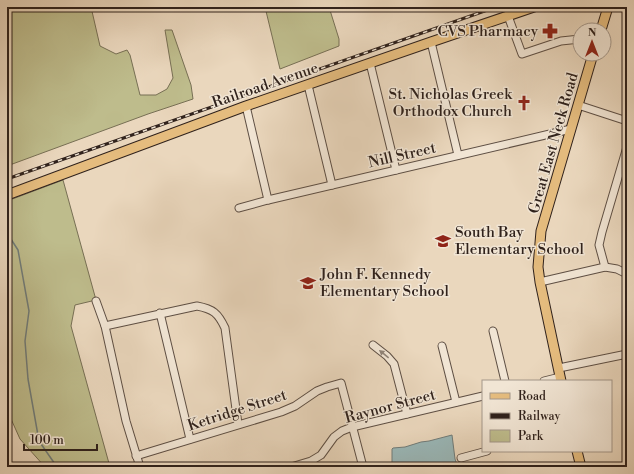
<svg xmlns="http://www.w3.org/2000/svg" width="634" height="474" viewBox="0 0 634 474" font-family="'Libre Bodoni',serif">
  <style>
    .green { fill: #bebc8c; stroke: #776f54 }
    .water { fill: #9ab8b9; stroke: #707c7a }
    .lines { fill: none; stroke-linecap: round; stroke-linejoin: round }
    .stream { stroke: #707c7a; stroke-width: 1.5 }
    .minor-casing { stroke: #5e4f44; stroke-width: 9 }
    .major-casing { stroke: #30221c; stroke-width: 11 }
    .minor { stroke: #f1e5d4; stroke-width: 7 }
    .major { stroke: #e5bc7e; stroke-width: 9 }
    .rail-casing { stroke: #30221c; stroke-width: 3 }
    .rail { stroke: #f1e5d4; stroke-width: 1.5; stroke-dasharray: 4.5; stroke-linecap: butt }
    .oneway { fill: #908478 }
    .labels { text-anchor: middle; stroke-width: 3; stroke-linejoin: round; paint-order: stroke }
    .poi-label { font-size: 15px; fill: #30221c; stroke: #f1e5d4; text-anchor: end }
    .street-label { font-size: 15px; fill: #30221c; stroke: #f1e5d4 }
  </style>
  <rect width="100%" height="100%" fill="#ead7bd"/>
  <filter id="stains"><feTurbulence type="fractalNoise" baseFrequency=".005" numOctaves="4"/><feColorMatrix values="0 0 0 0 .2 0 0 0 0 .09 0 0 0 0 .02 0 0 0 .5 -.17"/></filter>
  <radialGradient id="worn" r=".72"><stop offset=".6" stop-color="#630" stop-opacity="0"/><stop offset="1" stop-color="#630" stop-opacity=".3"/></radialGradient>
  <!-- green -->
  <g class="green">
    <polygon points="7,7 91,7 100,46 116,54 127,50 130,55 140,95 156,95 167,89 173,78 165,30 172,30 191,85 193,99 148,114 7,166"/>
    <polygon points="265,7 329,7 339,39 339,46 280,69"/>
    <polygon points="63,180 96,300 75,305 71,326 110,467 45,467 20,439 7,410 7,201"/>
  </g>
  <!-- water -->
  <polygon class="water" points="452,435 455,459 458,467 392,467 392,449 393,448 405,447 421,442 429,441"/>
  <g class="lines">
    <!-- stream -->
    <polyline class="stream" points="7,233 18,250 29,311 25,341 28,379 39,441 57,467"/>
    <defs>
      <g id="minor">
        <polyline points="508,16 522,54 561,41 580,39"/>
        <polyline points="431,42 458,155"/>
        <polyline points="370,63 396,170"/>
        <polyline points="308,85 332,185"/>
        <polyline points="578,105 627,121"/>
        <polyline points="246,106 268,200"/>
        <polyline points="239,208 268,200 571,129"/>
        <polyline points="605,267 599,245 602,232 627,147"/>
        <polyline points="540,282 605,267 617,269 627,274"/>
        <polyline points="96,301 105,326 126,421 140,467"/>
        <polyline points="160,313 190,439"/>
        <path d="M 105,326 L 197,306 C 213,309 218,313 225,328 L 238,424"/>
        <polyline points="493,331 505,381"/>
        <polyline points="373,345 387,356 394,364 407,414"/>
        <polyline points="442,346 456,402"/>
        <polyline points="559,368 627,354"/>
        <polyline points="544,381 560,377"/>
        <polyline points="136,456 281,412 295,406 317,391 327,387 341,383 363,467"/>
        <polyline points="461,458 487,451"/>
        <polyline points="291,467 311,461 321,455 334,437 342,431 352,427 483,396"/>
      </g>
      <g id="major">
        <polyline points="601,30 608,7"/>
        <polyline points="7,195 246,106 431,42 534,7"/>
        <polyline points="561,381 540,282 538,267 541,231 593,54"/>
        <polyline points="577,451 581,467"/>
      </g>
    </defs>
    <!-- minor casing -->
    <use href="#minor" class="minor-casing"/>
    <!-- major casing -->
    <use href="#major" class="major-casing"/>
    <!-- minor -->
    <use href="#minor" class="minor"/>
    <!-- major -->
    <use href="#major" class="major"/>
    <defs>
      <polyline id="rail" points="7,179 496,7"/>
    </defs>
    <!-- rail casing -->
    <use href="#rail" class="rail-casing"/>
    <!-- rail -->
    <use href="#rail" class="rail"/>
  </g>
  <!-- one-way arrows -->
  <defs><path id="oneway-solid" d="M-6-.8H1V-3.2L6.5 0L1 3.2V.8H-6Z"/></defs>
  <use class="oneway" href="#oneway-solid" transform="translate(384 354) rotate(-141)"/>
  <!-- icons -->
  <defs>
    <symbol id="pharmacy-bare" viewBox="-9 -9 18 18"><path d="M-2-6h4v4h4v4h-4v4h-4v-4h-4v-4h4Z" fill="#8f2418" stroke="#f1e5d4" stroke-width="2.5" paint-order="stroke"/></symbol>
    <symbol id="church-bare" viewBox="-9 -9 18 18"><path d="M-1.2-6h2.4v3.5h3.3v2.4h-3.3V6h-2.4V-.1h-3.3v-2.4h3.3Z" fill="#8f2418" stroke="#f1e5d4" stroke-width="2.5" paint-order="stroke"/></symbol>
    <symbol id="school-bare" viewBox="-9 -9 18 18"><path d="M0-5L7-2L0 1L-7-2ZM-4 1L0 2.5L4 1V4Q0 6-4 4Z" fill="#8f2418" stroke="#f1e5d4" stroke-width="2.5" paint-order="stroke"/></symbol>
  </defs>
  <g fill-rule="evenodd">
    <use href="#pharmacy-bare" x="539" y="20" width="22" height="22"/>
    <use href="#church-bare" x="513" y="92" width="22" height="22"/>
    <use href="#school-bare" x="432" y="230" width="22" height="22"/>
    <use href="#school-bare" x="297" y="272" width="22" height="22"/>
  </g>
  <g class="labels">
    <!-- poi labels -->
    <g class="poi-label">
      <text x="538" y="36">CVS Pharmacy</text>
      <text x="512" y="99">St. Nicholas Greek<tspan x="512" dy="17">Orthodox Church</tspan></text>
      <text x="455" y="237" text-anchor="start">South Bay<tspan x="455" dy="17">Elementary School</tspan></text>
      <text x="320" y="279" text-anchor="start">John F. Kennedy<tspan x="320" dy="17">Elementary School</tspan></text>
    </g>
    <!-- street labels -->
    <g class="street-label">
      <text transform="translate(265 85) rotate(-19)" y="5">Railroad Avenue</text>
      <text transform="translate(553 143) rotate(-74)" y="5">Great East Neck Road</text>
      <text transform="translate(402 155) rotate(-13)" y="5">Nill Street</text>
      <text transform="translate(390 406) rotate(-15)" y="5">Raynor Street</text>
      <text transform="translate(237 410) rotate(-18)" y="5">Ketridge Street</text>
    </g>
  </g>
  <!-- margin -->
  <rect width="634" height="474" fill="none" stroke="#ead7bd" stroke-width="24"/>
  <rect x="8" y="8" width="618" height="458" fill="none" stroke="#30221c" stroke-width="2"/>
  <rect x="12" y="12" width="610" height="450" fill="none" stroke="#30221c"/>
  <!-- legend -->
  <rect x="482" y="380" width="130" height="72" fill="#f1e5d4" stroke="#a4978a"/>
  <rect x="490" y="393" width="20" height="6" fill="#e5bc7e" stroke="#a4978a"/>
  <text x="518" y="400" font-size="12" fill="#30221c">Road</text>
  <rect x="490" y="413" width="20" height="6" fill="#30221c" stroke="#a4978a"/>
  <text x="518" y="420" font-size="12" fill="#30221c">Railway</text>
  <rect x="490" y="430" width="20" height="12" fill="#bebc8c" stroke="#a4978a"/>
  <text x="518" y="440" font-size="12" fill="#30221c">Park</text>
  <!-- north arrow -->
  <g transform="translate(592 42)"><circle r="19" fill="#f1e5d4" stroke="#a4978a"/>
  <path d="M0-3L7 15L0 10L-7 15Z" fill="#8f2418"/>
  <text y="-6" font-size="11" font-weight="bold" text-anchor="middle" fill="#30221c">N</text>
  </g>
  <!-- scale -->
  <path d="M24 444v6h73v-6" fill="none" stroke="#30221c" stroke-width="2"/>
  <text x="30" y="444" font-size="12" fill="#30221c" stroke="#f1e5d4" stroke-width="3" paint-order="stroke">100 m</text>
  <rect width="100%" height="100%" filter="url(#stains)"/>
  <rect width="100%" height="100%" fill="url(#worn)"/>
</svg>
